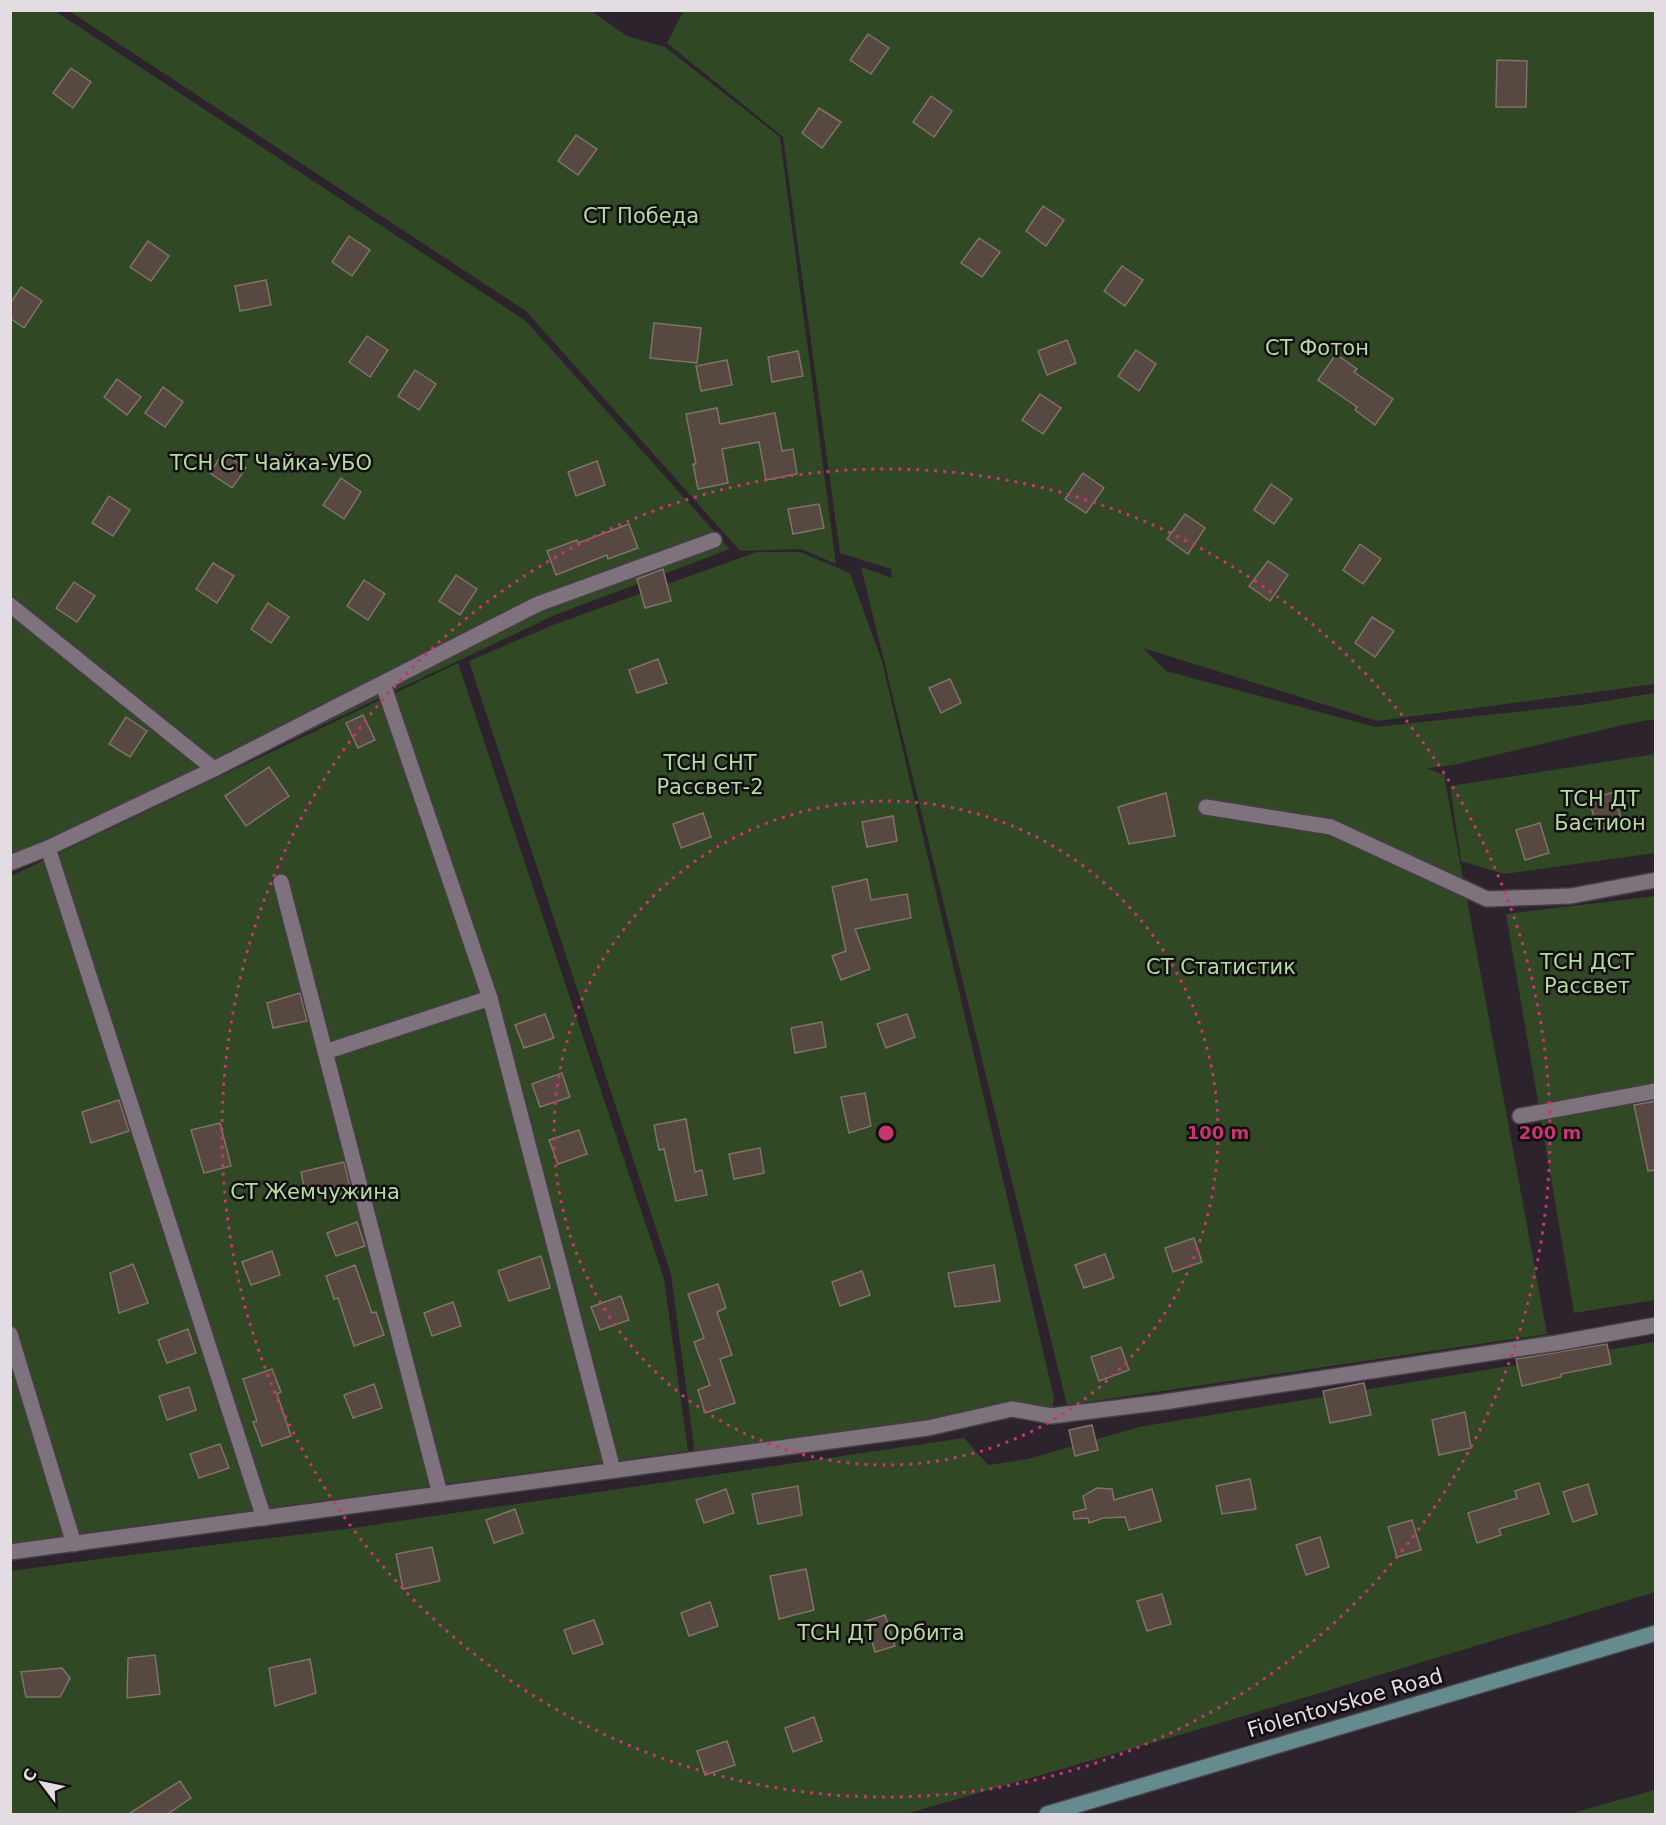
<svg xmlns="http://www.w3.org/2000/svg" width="1666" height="1825" viewBox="0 0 1666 1825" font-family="'DejaVu Sans',sans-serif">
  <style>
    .green { fill: #304824 }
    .building { fill: #574942; stroke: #81716a; stroke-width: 1.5 }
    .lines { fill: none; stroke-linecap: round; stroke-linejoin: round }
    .minor-casing { stroke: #463e46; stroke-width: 18 }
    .secondary-casing { stroke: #463e46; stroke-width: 18 }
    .minor { stroke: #7e727d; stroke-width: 15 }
    .secondary { stroke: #658b8f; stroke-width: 15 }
    .ring { fill: none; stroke: #c7366f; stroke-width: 3; stroke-dasharray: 3 6 }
    .labels { text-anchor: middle; stroke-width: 5; stroke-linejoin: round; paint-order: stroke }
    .park-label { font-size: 21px; fill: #b2dd9f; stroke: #130e12 }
    .street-label { font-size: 21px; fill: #e3dde3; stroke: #130e12 }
    .centre { fill: #c7366f; stroke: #130e12; stroke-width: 3 }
    .ring-label { font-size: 18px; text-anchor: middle; font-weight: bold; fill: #c7366f; stroke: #130e12; stroke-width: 5; stroke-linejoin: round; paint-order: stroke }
  </style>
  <rect width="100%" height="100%" fill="#2d232c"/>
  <!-- green -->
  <g class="green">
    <polygon points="684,10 1655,11 1655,684 1377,721 1143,648 1166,671 1376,727 1580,705 1655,693 1655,719 1623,725 1453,765 1427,768 1444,775 1547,1334 1067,1405 861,567 892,578 891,569 840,553 783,137 667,43"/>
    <polygon points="10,11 55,11 526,321 730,549 555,615 73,843 11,871"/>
    <polygon points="69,11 591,11 627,36 665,47 780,137 836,564 801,549 740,551 526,311"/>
    <polygon points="757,552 800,552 850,573 882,661 1054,1398 1052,1412 695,1454 671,1274 469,661 553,625"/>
    <polygon points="458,663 664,1279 688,1451 11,1543 11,876"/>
    <polygon points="1655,754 1655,853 1504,874 1461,861 1450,786"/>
    <polygon points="1655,896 1655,1300 1574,1313 1506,914"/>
    <polygon points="1655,1342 1655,1592 1200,1729 906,1814 11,1814 10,1571 114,1557 346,1529 964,1438 988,1465 1028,1459 1139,1427"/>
    <polygon points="1655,1790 1655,1814 1569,1814"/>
  </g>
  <!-- building -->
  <g class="building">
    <polygon points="868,34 889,48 871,74 850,60"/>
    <polygon points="1497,60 1527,61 1526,107 1496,107"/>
    <polygon points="71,68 91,82 73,108 53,93"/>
    <polygon points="931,96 952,111 934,137 913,122"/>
    <polygon points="819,108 841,122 822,148 802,133"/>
    <polygon points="576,135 597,149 578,175 558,161"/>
    <polygon points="1043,206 1064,220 1046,246 1026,231"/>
    <polygon points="349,236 370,250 352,276 332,262"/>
    <polygon points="979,238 1000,252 982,277 961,263"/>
    <polygon points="148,241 169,256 151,281 130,267"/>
    <polygon points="1122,266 1143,280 1125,306 1104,291"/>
    <polygon points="266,280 271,305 240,311 235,286"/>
    <polygon points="21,287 42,301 24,328 10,318 10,304"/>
    <polygon points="654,323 701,328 697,363 650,358"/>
    <polygon points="367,336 388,350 370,377 349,362"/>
    <polygon points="1067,340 1076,363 1047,375 1038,351"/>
    <polygon points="1136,350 1156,364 1139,391 1118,376"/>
    <polygon points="798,351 803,376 772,382 768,357"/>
    <polygon points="1336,354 1357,369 1354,372 1393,399 1375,425 1355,410 1357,407 1318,380"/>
    <polygon points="727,360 732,385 701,391 696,366"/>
    <polygon points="415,370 436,384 419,410 398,396"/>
    <polygon points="117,379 141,397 127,415 104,397"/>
    <polygon points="163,387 183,402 165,427 145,413"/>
    <polygon points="1040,394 1061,408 1043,434 1022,420"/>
    <polygon points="717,408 720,424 775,413 782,451 793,449 797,474 766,480 759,442 722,449 728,483 698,489 693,464 696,464 686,414"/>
    <polygon points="223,453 246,468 232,488 210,473"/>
    <polygon points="597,461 605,485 576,496 568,472"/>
    <polygon points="1083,473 1104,488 1086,513 1065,499"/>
    <polygon points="341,478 361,492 344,519 323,505"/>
    <polygon points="1271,484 1292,499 1274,524 1254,510"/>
    <polygon points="109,496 130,510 113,536 92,523"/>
    <polygon points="819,504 824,528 793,534 788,509"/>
    <polygon points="1185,514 1205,528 1188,554 1167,539"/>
    <polygon points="629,524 638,548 608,559 607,555 556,575 547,551 577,540 578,543"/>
    <polygon points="1360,544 1381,559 1363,584 1343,570"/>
    <polygon points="1268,561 1288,575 1270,601 1249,586"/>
    <polygon points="213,563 234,576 217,603 196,589"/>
    <polygon points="663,569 671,601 645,608 637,579"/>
    <polygon points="456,575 477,589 460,615 439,601"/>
    <polygon points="364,580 385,594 368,620 347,606"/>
    <polygon points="74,582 95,596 77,622 56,608"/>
    <polygon points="268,603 289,617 271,643 251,629"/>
    <polygon points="1372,617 1394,631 1375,657 1355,643"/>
    <polygon points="658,659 667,683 637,693 629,670"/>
    <polygon points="950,679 961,703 941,713 929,688"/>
    <polygon points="363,715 375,740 358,748 346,723"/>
    <polygon points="126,717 147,731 130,757 109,744"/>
    <polygon points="269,767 289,796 246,826 225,796"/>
    <polygon points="1614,792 1622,822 1598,830 1589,800"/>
    <polygon points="1166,793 1175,836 1129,844 1118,807"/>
    <polygon points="703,813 711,837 681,848 673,824"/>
    <polygon points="893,816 897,841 867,847 862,822"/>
    <polygon points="1540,823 1549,853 1525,860 1516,830"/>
    <polygon points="867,879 871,900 907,894 911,918 855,929 870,969 841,980 832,956 846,951 832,887"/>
    <polygon points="300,993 307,1021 273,1028 267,1003"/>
    <polygon points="545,1014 554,1038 524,1048 515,1025"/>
    <polygon points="907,1014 915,1037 886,1048 877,1024"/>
    <polygon points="822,1022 826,1047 795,1053 791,1028"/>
    <polygon points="562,1073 570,1097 540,1107 532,1084"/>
    <polygon points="865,1093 871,1126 849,1133 841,1097"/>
    <polygon points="119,1100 129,1131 91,1143 82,1112"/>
    <polygon points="1656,1101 1656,1170 1648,1171 1634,1105"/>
    <polygon points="686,1119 695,1172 702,1170 707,1195 676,1201 664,1149 659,1150 654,1125"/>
    <polygon points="220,1123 231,1166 204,1173 191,1130"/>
    <polygon points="579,1130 587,1154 558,1164 549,1140"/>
    <polygon points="760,1148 764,1173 734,1179 729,1154"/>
    <polygon points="344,1162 351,1191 333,1196 331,1185 305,1191 301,1172"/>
    <polygon points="357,1222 365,1246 336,1256 327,1233"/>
    <polygon points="1194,1238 1202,1262 1173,1272 1165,1248"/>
    <polygon points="272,1251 280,1275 251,1285 242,1262"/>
    <polygon points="1105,1254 1114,1278 1084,1288 1075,1265"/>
    <polygon points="541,1256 550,1288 509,1301 498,1271"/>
    <polygon points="133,1264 148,1303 119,1313 110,1273"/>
    <polygon points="355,1265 372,1313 376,1312 384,1335 354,1346 338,1298 334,1299 326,1276"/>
    <polygon points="994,1265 1000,1301 955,1307 948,1273"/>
    <polygon points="862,1271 870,1295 840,1306 832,1282"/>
    <polygon points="718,1284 726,1308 717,1312 732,1355 720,1359 735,1403 705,1413 698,1390 710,1385 694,1342 704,1338 688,1294"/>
    <polygon points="621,1296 629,1320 600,1330 591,1307"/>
    <polygon points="453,1302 461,1326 432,1336 424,1313"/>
    <polygon points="188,1329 196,1353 167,1363 158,1340"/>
    <polygon points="1607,1344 1611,1364 1561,1374 1561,1377 1522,1386 1516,1359"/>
    <polygon points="1121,1347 1129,1370 1099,1381 1091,1357"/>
    <polygon points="272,1369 281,1392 277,1394 291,1436 262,1446 253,1422 257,1421 243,1379"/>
    <polygon points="1364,1383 1371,1415 1330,1423 1323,1391"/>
    <polygon points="374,1384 382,1408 353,1418 344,1395"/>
    <polygon points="189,1387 196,1410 167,1420 159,1396"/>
    <polygon points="1465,1412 1471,1448 1439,1455 1432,1420"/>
    <polygon points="1092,1425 1098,1450 1075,1456 1069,1430"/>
    <polygon points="220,1444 229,1468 199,1478 190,1454"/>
    <polygon points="1250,1479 1256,1509 1222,1514 1216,1486"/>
    <polygon points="1539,1483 1549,1514 1499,1529 1501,1535 1477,1543 1468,1513 1517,1498 1515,1491"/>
    <polygon points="1588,1484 1597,1514 1573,1522 1563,1492"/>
    <polygon points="798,1486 802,1515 758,1524 752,1494"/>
    <polygon points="1097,1488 1112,1489 1114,1500 1152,1489 1161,1521 1129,1530 1125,1517 1103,1518 1089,1523 1088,1518 1074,1519 1073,1512 1086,1509 1083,1496"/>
    <polygon points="726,1489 734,1513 704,1523 696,1500"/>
    <polygon points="515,1509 523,1533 494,1543 486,1520"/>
    <polygon points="1412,1520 1421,1550 1397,1557 1388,1527"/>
    <polygon points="1320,1537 1329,1567 1306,1575 1296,1545"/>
    <polygon points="432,1547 440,1581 403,1589 396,1554"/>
    <polygon points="806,1569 814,1610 779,1619 770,1576"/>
    <polygon points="1162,1594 1171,1624 1147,1631 1137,1601"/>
    <polygon points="710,1602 718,1626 689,1636 681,1613"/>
    <polygon points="885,1615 895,1646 875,1652 866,1621"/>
    <polygon points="594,1620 603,1644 573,1654 564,1630"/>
    <polygon points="155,1655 160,1694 127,1698 128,1658"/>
    <polygon points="310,1659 316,1693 275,1706 269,1668"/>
    <polygon points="62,1668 70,1678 60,1697 26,1697 21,1672"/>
    <polygon points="814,1717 822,1741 793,1752 785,1728"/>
    <polygon points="727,1741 735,1765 705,1775 697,1751"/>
    <polygon points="180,1781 191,1798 166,1815 127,1815"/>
  </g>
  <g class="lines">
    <defs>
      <g id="minor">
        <polyline points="10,605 214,769"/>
        <polyline points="383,684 490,998 613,1470"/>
        <polyline points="1206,807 1331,827 1487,899 1571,896 1656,880"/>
        <polyline points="48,848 264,1518"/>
        <polyline points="10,863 48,848 214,769 538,604 714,540"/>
        <polyline points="281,882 440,1494"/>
        <polyline points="325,1052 490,998"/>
        <polyline points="1520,1116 1656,1091"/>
        <polyline points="10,1334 74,1544"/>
        <polyline points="10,1552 928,1428 1012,1409 1051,1416 1164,1402 1557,1343 1656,1325"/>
      </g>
      <polyline id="secondary" points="1047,1814 1656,1633"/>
    </defs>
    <!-- minor casing -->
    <use href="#minor" class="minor-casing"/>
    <!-- secondary casing -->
    <use href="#secondary" class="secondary-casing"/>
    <!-- minor -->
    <use href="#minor" class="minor"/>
    <!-- secondary -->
    <use href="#secondary" class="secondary"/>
  </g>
  <!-- distance rings -->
  <g class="ring">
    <circle cx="886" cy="1133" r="332"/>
    <circle cx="886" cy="1133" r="664"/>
  </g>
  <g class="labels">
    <!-- park labels -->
    <g class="park-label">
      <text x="641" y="223">СТ Победа</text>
      <text x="1317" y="355">СТ Фотон</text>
      <text x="271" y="470">ТСН СТ Чайка-УБО</text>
      <text x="710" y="770">ТСН СНТ<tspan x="710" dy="24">Рассвет-2</tspan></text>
      <text x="1600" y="806">ТСН ДТ<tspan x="1600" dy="24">Бастион</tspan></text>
      <text x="1587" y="969">ТСН ДСТ<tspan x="1587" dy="24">Рассвет</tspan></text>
      <text x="1221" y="974">СТ Статистик</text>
      <text x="315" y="1199">СТ Жемчужина</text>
      <text x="881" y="1640">ТСН ДТ Орбита</text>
    </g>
    <!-- street labels -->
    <g class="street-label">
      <text transform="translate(1345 1703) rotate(-16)" y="7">Fiolentovskoe Road</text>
    </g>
  </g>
  <circle cx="886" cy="1133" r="9" class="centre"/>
  <g class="ring-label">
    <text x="1218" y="1139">100 m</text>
    <text x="1550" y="1139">200 m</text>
  </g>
  <!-- border -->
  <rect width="1666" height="1825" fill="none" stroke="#e3dde3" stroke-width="24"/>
  <!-- north arrow -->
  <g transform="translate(42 1783) rotate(302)" stroke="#130e12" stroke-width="4.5" paint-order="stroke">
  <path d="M0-4.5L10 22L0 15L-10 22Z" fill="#e3dde3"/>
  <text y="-9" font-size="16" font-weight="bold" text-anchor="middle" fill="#e3dde3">С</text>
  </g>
</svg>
